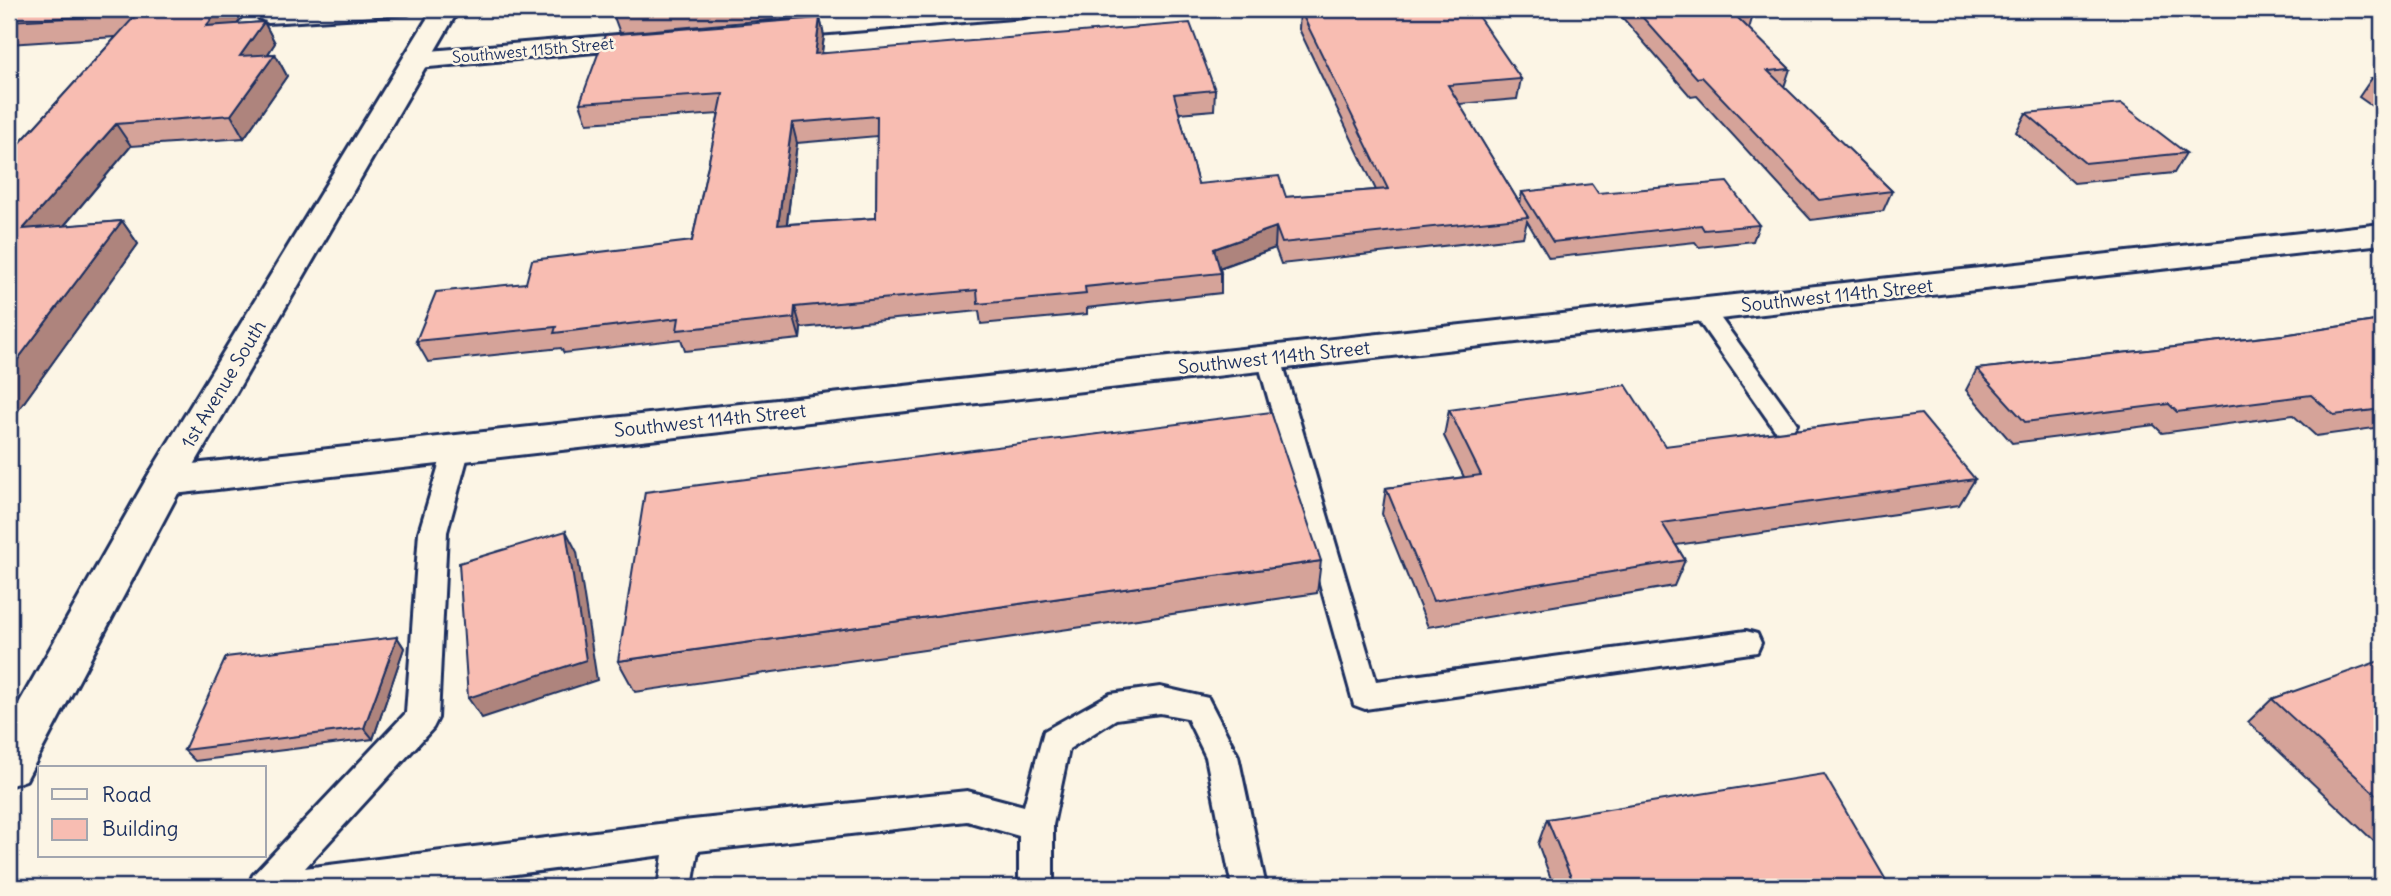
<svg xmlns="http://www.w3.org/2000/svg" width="2391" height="896" viewBox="0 0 2391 896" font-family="Delius,sans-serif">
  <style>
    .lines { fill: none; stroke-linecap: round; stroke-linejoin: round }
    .lane-casing { stroke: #1b2f5e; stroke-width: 6 }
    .street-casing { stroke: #1b2f5e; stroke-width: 6 }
    .secondary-casing { stroke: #1b2f5e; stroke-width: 6 }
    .lane { fill: #fcf5e5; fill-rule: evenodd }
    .street { fill: #fcf5e5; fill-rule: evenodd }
    .secondary { fill: #fcf5e5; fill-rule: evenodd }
    .wall { fill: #d5a399; stroke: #1b2f5e; stroke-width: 2; fill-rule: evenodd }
    .shaded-wall { fill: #ae847d; stroke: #1b2f5e; stroke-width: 2 }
    .building { fill: #f8bdb2; stroke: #1b2f5e; stroke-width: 2; fill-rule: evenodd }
    .labels { text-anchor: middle; stroke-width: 5; stroke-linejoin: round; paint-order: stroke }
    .far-street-label { font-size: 16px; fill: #1b2f5e; stroke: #fcf5e5 }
    .street-label { font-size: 19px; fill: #1b2f5e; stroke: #fcf5e5 }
  </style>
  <rect width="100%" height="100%" fill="#fcf5e5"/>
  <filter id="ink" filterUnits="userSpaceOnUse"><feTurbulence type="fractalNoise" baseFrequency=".0143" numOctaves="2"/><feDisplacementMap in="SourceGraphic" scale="14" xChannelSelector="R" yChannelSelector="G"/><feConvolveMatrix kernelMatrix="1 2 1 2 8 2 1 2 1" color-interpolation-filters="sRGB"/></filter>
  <g filter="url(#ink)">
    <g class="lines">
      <defs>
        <g id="lane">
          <polygon points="330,9 417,9 408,14 268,23 259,18 268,13"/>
          <polygon points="1703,303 1711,305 1793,418 1797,424 1793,430 1784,433 1775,430 1691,310 1695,305"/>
          <polygon points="1269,350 1278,352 1281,358 1376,681 1746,631 1757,634 1761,643 1757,652 1365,709 1354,705 1257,358 1260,352"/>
          <polygon points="457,439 466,441 470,448 447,532 438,718 433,728 305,868 683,821 967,791 1024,806 1044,731 1110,694 1160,687 1208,698 1238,756 1266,887 1232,887 1206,757 1187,718 1160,713 1116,719 1069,749 1053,825 1053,887 1019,887 1019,836 967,821 698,851 692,887 658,887 663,855 416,887 248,887 253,875 406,713 419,532 444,448 448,441"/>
        </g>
        <g id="street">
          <polygon points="934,9 1038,9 1034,14 1025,17 769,38 760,36 756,30 760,24 769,22"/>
          <polygon points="653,32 662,34 666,40 662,46 418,68 408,66 405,60 408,54 418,52"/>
          <polygon points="2382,224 2382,244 165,495 151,491 145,481 151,471 165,467"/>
        </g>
        <polygon id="secondary" points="433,9 459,9 183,484 26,780 9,786 9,721 151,471"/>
      </defs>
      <!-- lane casing -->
      <use href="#lane" class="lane-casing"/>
      <!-- street casing -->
      <use href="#street" class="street-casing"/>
      <!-- secondary casing -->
      <use href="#secondary" class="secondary-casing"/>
      <!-- lane -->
      <use href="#lane" class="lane"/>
      <!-- street -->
      <use href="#street" class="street"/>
      <!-- secondary -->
      <use href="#secondary" class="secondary"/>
    </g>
    <!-- wall -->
    <g class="wall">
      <polygon points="9,9 249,9 237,24 264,22 275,43 268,54 275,54 287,76 244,138 131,146 64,226 122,221 138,244 9,423 9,155 116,37 9,44"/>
      <polygon points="616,9 828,9 827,15 620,33 613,14"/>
      <polygon points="1615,9 1747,9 1753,15 1749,29 1790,69 1784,87 1892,191 1883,211 1811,220 1697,96 1691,97"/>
      <path d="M 1300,10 L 1521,79 L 1517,99 L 1459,104 L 1520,204 L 1522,192 L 1598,193 L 1759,225 L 1753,241 L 1699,247 L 1695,242 L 1549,258 L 1527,221 L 1523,237 L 1281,264 L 1275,248 L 1220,268 L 1221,273 L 1221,293 L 1087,308 L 1087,314 L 981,324 L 979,311 L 801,328 L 800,339 L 685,351 L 681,339 L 564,353 L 561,348 L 428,362 L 416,341 L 526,283 L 692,241 L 719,114 L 587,123 L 580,103 L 820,18 L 824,36 L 822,53 L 1215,90 L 1214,110 L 1179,113 L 1198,184 L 1286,197 L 1376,190 L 1299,29 ZM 877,136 L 876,218 L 787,224 L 797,143 Z"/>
      <polygon points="2382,77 2382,113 2359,97 2372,78"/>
      <polygon points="2026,113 2186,153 2174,173 2074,183 2016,132"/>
      <polygon points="2382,320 2382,427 2316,436 2293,415 2162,433 2154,425 2012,443 1966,390 1977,369 2283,335"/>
      <polygon points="1449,410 1665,446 1975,479 1959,505 1676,545 1685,560 1674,586 1428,627 1382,514 1386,488 1464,477 1444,436"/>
      <polygon points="1321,561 1317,593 635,692 618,661"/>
      <polygon points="397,637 404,648 373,739 195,761 184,750"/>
      <polygon points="2382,663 2382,849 2248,722 2272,699"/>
      <polygon points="1547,819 1890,887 1554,887 1538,844"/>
    </g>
    <!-- shaded-wall -->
    <g class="shaded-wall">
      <polygon points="220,9 249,9 218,48 206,26"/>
      <polygon points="820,18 824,36 819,73 815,54"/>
      <polygon points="264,22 275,43 252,78 240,56"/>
      <polygon points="275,54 287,76 244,138 231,115"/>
      <polygon points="792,123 797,143 784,245 778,225"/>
      <polygon points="116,124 131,146 41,253 23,229"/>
      <polygon points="122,221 138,244 9,423 9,371"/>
      <polygon points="1276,227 1275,248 1213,270 1214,249"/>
      <polygon points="795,307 801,328 800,339 794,318"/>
      <polygon points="566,531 577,552 597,680 482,718 468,698"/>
      <polygon points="397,637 404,648 373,739 364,728"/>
    </g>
    <!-- building -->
    <g class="building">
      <polygon points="9,9 220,9 206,26 264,22 240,56 275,54 231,115 116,124 23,229 122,221 9,371 9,155 137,14 9,21"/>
      <polygon points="616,9 679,9 613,14"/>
      <path d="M 1319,9 L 1473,9 L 1521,79 L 1448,85 L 1528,217 L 1282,243 L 1276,227 L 1214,249 L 1221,273 L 1085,287 L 1086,294 L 978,304 L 977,290 L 795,307 L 794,318 L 677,330 L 679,318 L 554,333 L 556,327 L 416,341 L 436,292 L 526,283 L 532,260 L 692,241 L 723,94 L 580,103 L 605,35 L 820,18 L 815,54 L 1190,23 L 1215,90 L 1174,94 L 1198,184 L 1279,176 L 1286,197 L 1388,189 L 1300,10 ZM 877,116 L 876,218 L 778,225 L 792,123 Z"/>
      <polygon points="1635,9 1747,9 1753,15 1736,16 1790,69 1768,71 1892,191 1819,200 1702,77 1697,78"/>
      <polygon points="2382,77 2382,84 2372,78"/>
      <polygon points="2122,104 2186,153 2085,163 2026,113"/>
      <polygon points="1727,182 1759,225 1704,230 1701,225 1553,242 1522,192 1592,184 1598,193"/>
      <polygon points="2382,320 2382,409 2334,415 2311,395 2177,412 2169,404 2025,422 1977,369 2283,335"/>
      <polygon points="1626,385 1665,446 1921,414 1975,479 1662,523 1685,560 1433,601 1386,488 1481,475 1449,410"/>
      <polygon points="1271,412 1321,561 618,661 645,492"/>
      <polygon points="566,531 586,660 468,698 459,563"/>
      <polygon points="397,637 364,728 184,750 226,657"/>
      <polygon points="2379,661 2382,663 2382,800 2272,699"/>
      <polygon points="1824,774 1890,887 1575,887 1547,819"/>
    </g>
  </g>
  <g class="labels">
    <!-- far-street labels -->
    <g class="far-street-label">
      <text transform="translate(533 50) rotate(-5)" y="6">Southwest 115th Street</text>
    </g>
    <!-- street labels -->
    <g class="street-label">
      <text transform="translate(1837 295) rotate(-6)" y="7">Southwest 114th Street</text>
      <text transform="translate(1274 357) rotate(-6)" y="7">Southwest 114th Street</text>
      <text transform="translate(223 384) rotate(-59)" y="7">1st Avenue South</text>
      <text transform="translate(710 420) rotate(-6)" y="7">Southwest 114th Street</text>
    </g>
  </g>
  <!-- margin -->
  <rect width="2391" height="896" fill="none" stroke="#fcf5e5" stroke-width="35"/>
  <rect x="18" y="18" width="2356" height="861" fill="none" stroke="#1b2f5e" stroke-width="2.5" filter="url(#ink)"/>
  <!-- legend -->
  <rect x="38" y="766" width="228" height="91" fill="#fcf5e5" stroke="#a2a6af" stroke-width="2"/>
  <rect x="52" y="789" width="35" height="10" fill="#fcf5e5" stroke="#a2a6af" stroke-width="2"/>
  <text x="102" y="802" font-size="21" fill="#1b2f5e">Road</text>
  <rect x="52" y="819" width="35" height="21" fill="#f8bdb2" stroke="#a2a6af" stroke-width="2"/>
  <text x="102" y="836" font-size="21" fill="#1b2f5e">Building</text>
</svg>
